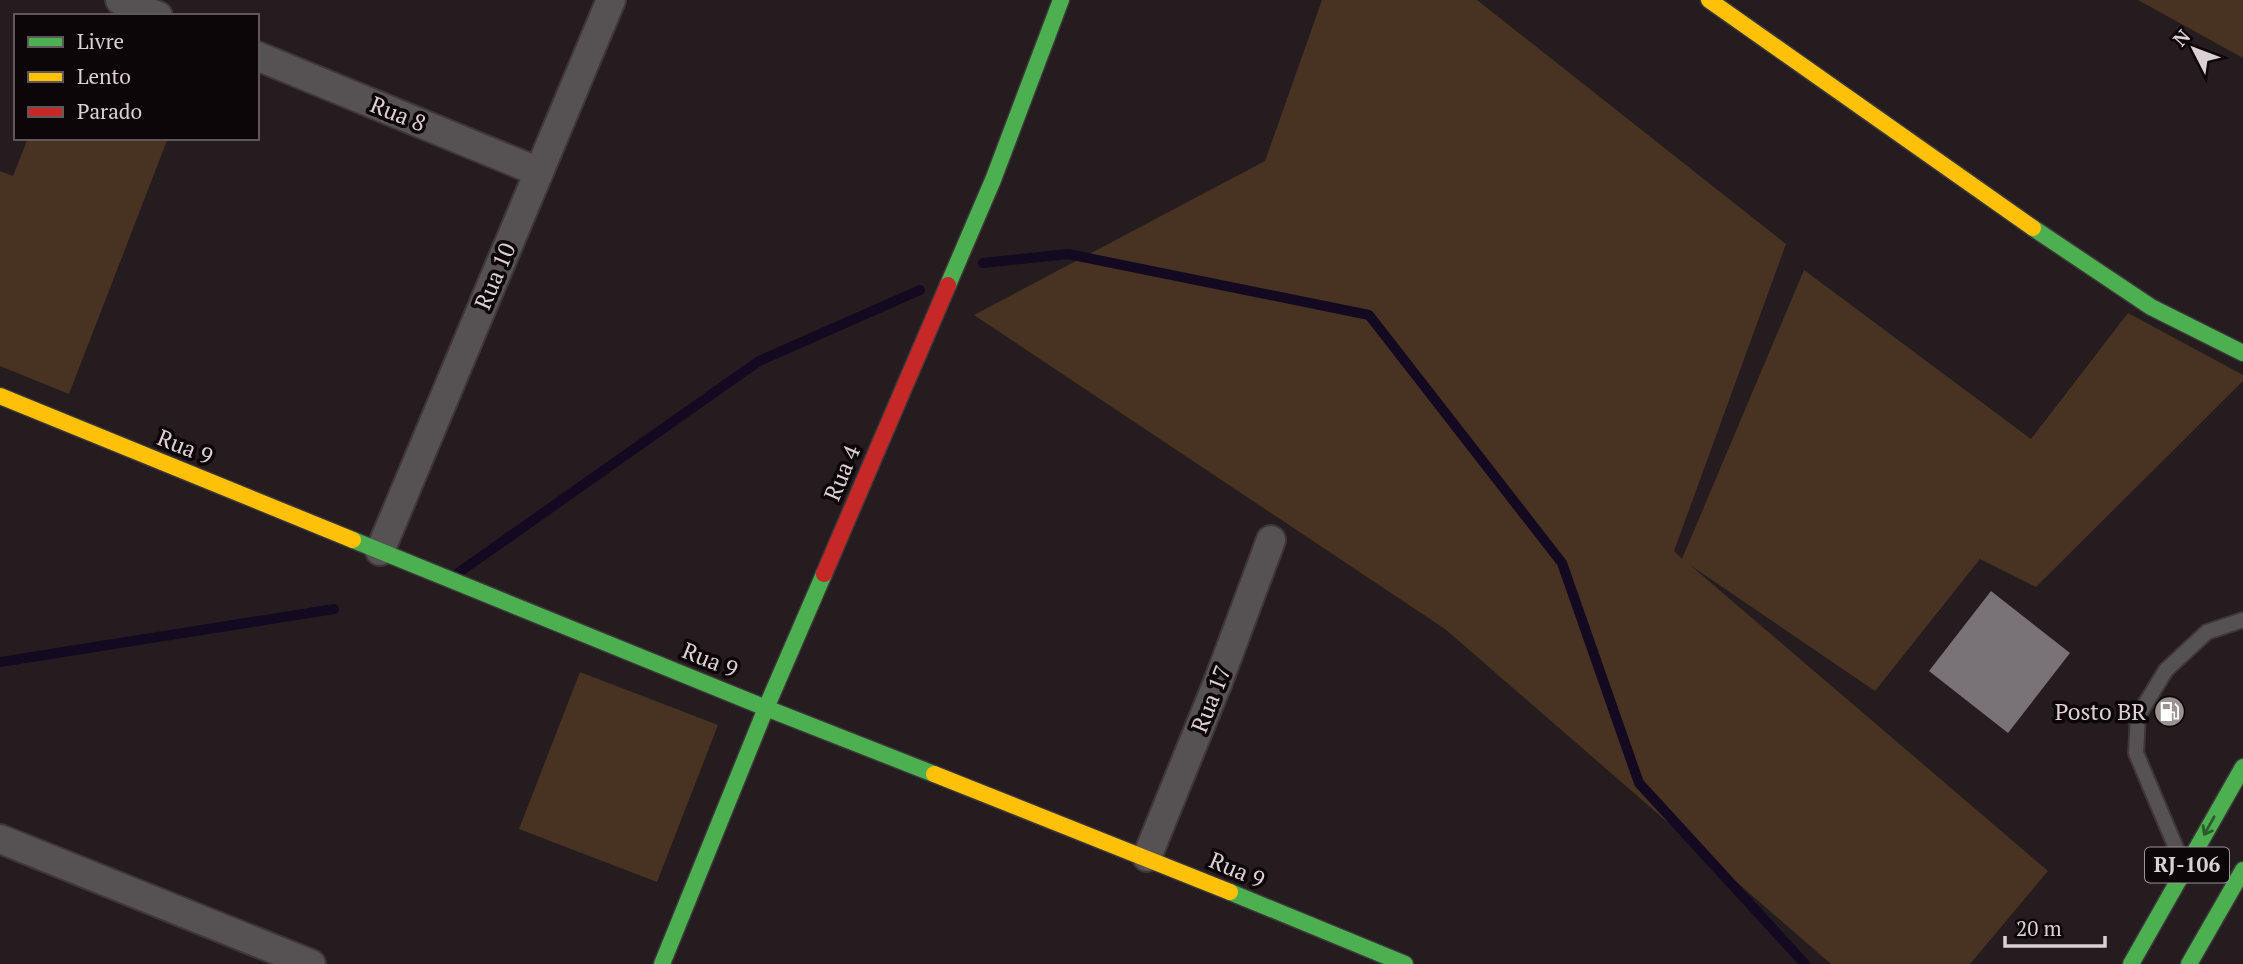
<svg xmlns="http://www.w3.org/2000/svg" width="2243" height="964" viewBox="0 0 2243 964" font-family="'PT Serif',serif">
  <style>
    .green { fill: #483323 }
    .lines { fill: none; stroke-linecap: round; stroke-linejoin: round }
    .stream { stroke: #130921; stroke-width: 10 }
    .building { fill: #797377 }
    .lane-casing { stroke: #3e3739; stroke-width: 18 }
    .street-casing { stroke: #3e3739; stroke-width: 32 }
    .fast-casing { stroke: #3e3739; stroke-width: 19 }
    .slow-casing { stroke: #3e3739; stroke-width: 19 }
    .jam-casing { stroke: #3e3739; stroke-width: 19 }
    .lane { stroke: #565152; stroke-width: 14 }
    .street { stroke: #565152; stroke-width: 28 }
    .fast { stroke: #4caf50; stroke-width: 16 }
    .slow { stroke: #ffc107; stroke-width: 16 }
    .jam { stroke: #c62828; stroke-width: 16 }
    .oneway { stroke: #2c5a2c }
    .labels { text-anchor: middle; stroke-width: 7; stroke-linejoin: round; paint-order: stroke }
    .shield { fill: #0c0608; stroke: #9d9497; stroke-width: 2 }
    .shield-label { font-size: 21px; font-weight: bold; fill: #dbd1d4 }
    .street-label { font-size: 23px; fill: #dbd1d4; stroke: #0c0608 }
    .poi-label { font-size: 23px; fill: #dbd1d4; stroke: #0c0608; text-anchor: end }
  </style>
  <rect width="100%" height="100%" fill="#241c1e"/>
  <!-- green -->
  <g class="green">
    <polygon points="1322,0 1477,0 1786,244 1674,551 1682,559 1804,270 2031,439 2128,313 2243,375 2243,381 2036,587 1980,559 1875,691 1690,565 2048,871 1970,964 1831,964 1445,629 974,315 1265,161"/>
    <polygon points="2138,0 2243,0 2243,58"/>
    <polygon points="28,138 168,138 69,394 0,366 0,171 13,176"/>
    <polygon points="580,672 718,725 657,882 519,829"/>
  </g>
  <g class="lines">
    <!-- stream -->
    <g class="stream">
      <polyline points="983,263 1068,254 1369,315 1562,563 1639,783 1805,964"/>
      <polyline points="458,573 759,361 920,290"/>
      <polyline points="0,662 334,609"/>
    </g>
  </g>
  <!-- building -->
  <polygon class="building" points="1991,591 2070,653 2008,733 1929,671"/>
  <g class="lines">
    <defs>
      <polyline id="lane" points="2182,862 2136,753 2138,716 2166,670 2207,632 2243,620"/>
      <g id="street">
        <polyline points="120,0 158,16"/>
        <polyline points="257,56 539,172"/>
        <polyline points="380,551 611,0"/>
        <polyline points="0,839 311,964"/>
        <polyline points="1147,857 1218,682 1271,540"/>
      </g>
      <g id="fast">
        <polyline points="2033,228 2151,307 2243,353"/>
        <polyline points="948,285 993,180 1061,0"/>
        <polyline points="353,540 766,708 934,774"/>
        <polyline points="1230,892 1405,964"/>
        <polyline points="662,964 766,708 824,574"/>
        <polyline points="2131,964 2243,767"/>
        <polyline points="2189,964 2243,870"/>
      </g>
      <g id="slow">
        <polyline points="1709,0 2033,228"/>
        <polyline points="0,396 353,540"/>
        <polyline points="934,774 1230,892"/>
      </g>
      <polyline id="jam" points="824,574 948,285"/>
    </defs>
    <!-- lane casing -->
    <use href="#lane" class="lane-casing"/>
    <!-- street casing -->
    <use href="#street" class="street-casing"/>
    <!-- fast casing -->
    <use href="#fast" class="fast-casing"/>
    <!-- slow casing -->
    <use href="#slow" class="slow-casing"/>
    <!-- jam casing -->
    <use href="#jam" class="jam-casing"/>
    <!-- lane -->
    <use href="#lane" class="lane"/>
    <!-- street -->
    <use href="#street" class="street"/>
    <!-- fast -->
    <use href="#fast" class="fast"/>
    <!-- slow -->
    <use href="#slow" class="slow"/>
    <!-- jam -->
    <use href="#jam" class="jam"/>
  </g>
  <!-- one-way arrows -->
  <defs><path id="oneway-shaft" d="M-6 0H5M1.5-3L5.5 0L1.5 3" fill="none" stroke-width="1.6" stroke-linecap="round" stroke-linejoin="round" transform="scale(1.75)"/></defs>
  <use class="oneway" href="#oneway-shaft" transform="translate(2209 826) rotate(119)"/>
  <!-- icons -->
  <defs>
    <symbol id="fuel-disc" viewBox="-11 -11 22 22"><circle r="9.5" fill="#9b9294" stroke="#0c0608"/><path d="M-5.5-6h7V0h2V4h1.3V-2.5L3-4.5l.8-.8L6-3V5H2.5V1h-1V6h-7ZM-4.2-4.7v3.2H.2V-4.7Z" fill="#fff"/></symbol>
  </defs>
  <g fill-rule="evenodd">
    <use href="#fuel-disc" x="2152" y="694" width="35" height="35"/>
  </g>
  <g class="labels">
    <!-- shield labels -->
    <rect class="shield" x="2145" y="847.5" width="84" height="35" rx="5"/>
    <g class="shield-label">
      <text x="2187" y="872">RJ-106</text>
    </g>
    <!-- street labels -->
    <g class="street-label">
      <text transform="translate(398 114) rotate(22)" y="8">Rua 8</text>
      <text transform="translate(495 276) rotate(-67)" y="8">Rua 10</text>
      <text transform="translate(185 447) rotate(22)" y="8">Rua 9</text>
      <text transform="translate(842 473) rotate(-67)" y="8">Rua 4</text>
      <text transform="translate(710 660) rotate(22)" y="8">Rua 9</text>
      <text transform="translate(1211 699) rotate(-68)" y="8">Rua 17</text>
      <text transform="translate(1237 870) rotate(23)" y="8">Rua 9</text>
    </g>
    <!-- poi labels -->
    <g class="poi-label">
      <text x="2146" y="720">Posto BR</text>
    </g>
  </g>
  <!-- legend -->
  <rect x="14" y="14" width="245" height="126" fill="#0c0608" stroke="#5f575a" stroke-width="2"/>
  <rect x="28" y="37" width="35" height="10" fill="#4caf50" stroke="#5f575a" stroke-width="2"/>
  <text x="77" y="49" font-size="21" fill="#dbd1d4">Livre</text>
  <rect x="28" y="72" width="35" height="10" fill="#ffc107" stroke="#5f575a" stroke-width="2"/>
  <text x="77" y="84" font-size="21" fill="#dbd1d4">Lento</text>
  <rect x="28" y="107" width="35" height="10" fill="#c62828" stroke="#5f575a" stroke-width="2"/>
  <text x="77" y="119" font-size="21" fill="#dbd1d4">Parado</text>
  <!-- north arrow -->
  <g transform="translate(2194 49) rotate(312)" stroke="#0c0608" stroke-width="5" paint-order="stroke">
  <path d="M0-5L12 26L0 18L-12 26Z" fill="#dbd1d4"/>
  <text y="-10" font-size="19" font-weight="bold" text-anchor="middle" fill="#dbd1d4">N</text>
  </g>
  <!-- scale -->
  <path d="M2005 936v10h100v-10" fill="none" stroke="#dbd1d4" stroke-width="3.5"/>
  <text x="2016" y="936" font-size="21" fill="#dbd1d4" stroke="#0c0608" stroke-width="5" paint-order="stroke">20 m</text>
</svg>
